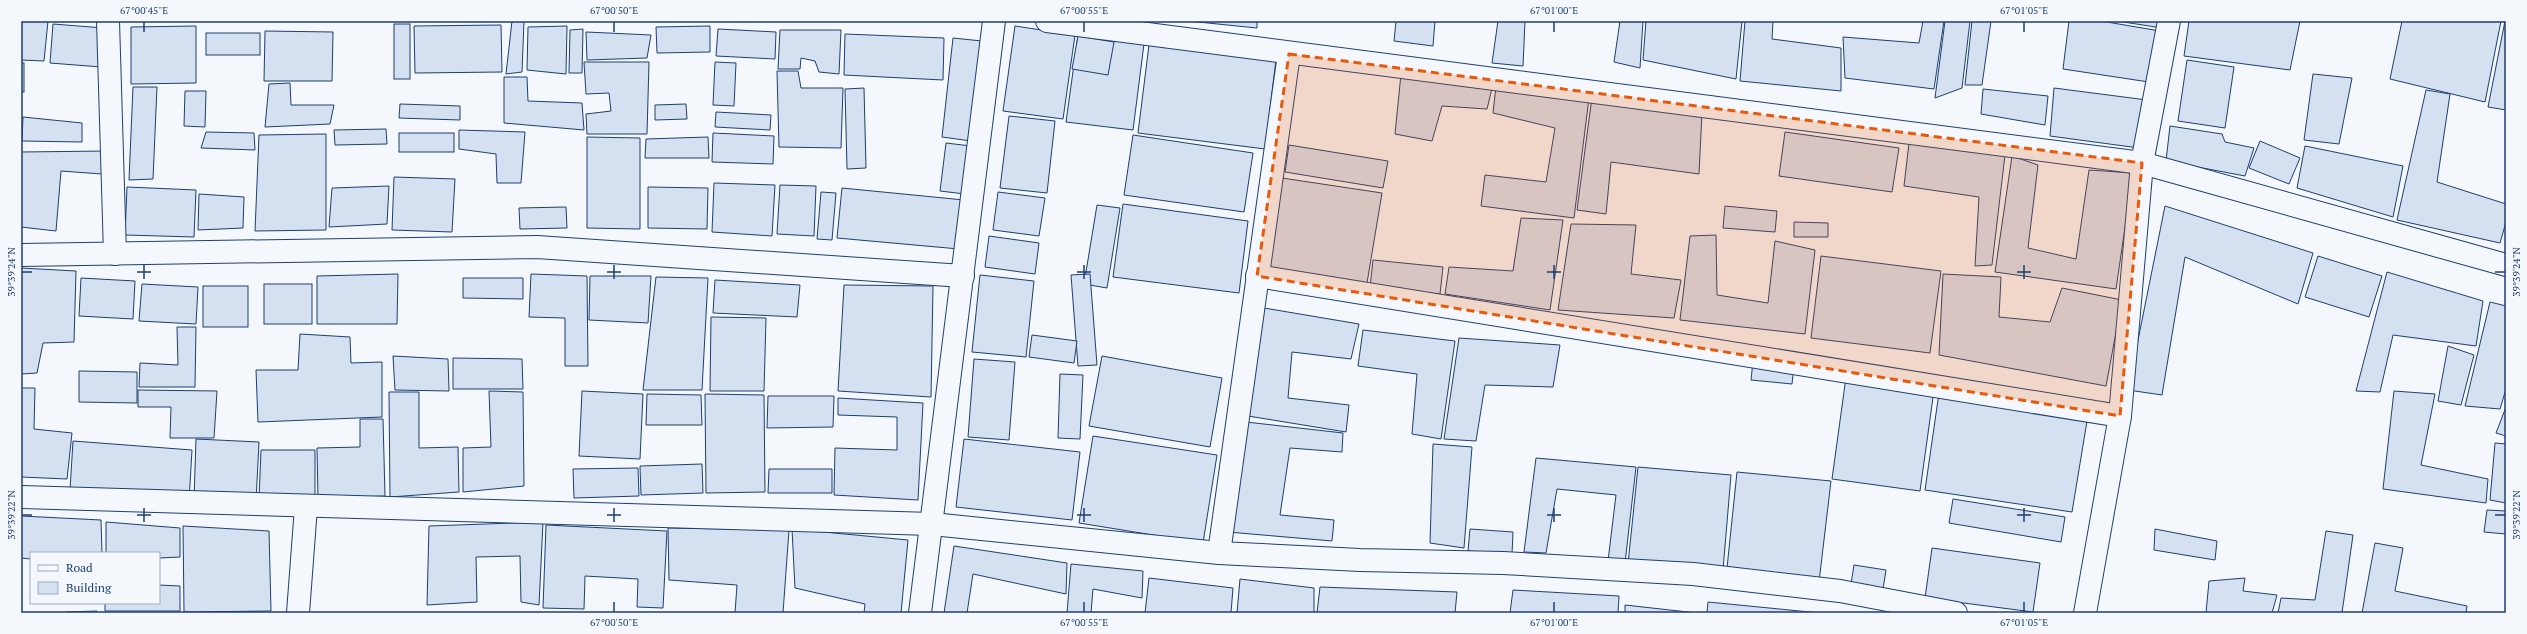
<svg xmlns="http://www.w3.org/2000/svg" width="2527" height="634" viewBox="0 0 2527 634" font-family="'PT Serif',serif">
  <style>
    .building { fill: #d5e0f0; stroke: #1d3f73 }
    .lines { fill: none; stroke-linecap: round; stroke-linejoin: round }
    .minor-casing { stroke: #1d3f73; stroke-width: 24 }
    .minor { stroke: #f4f7fb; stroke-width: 22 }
    .marked { fill: #e8590c; fill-opacity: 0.2; stroke: #e8590c; stroke-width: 3; stroke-dasharray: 8 5; stroke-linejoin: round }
    .ticks { fill: none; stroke: #1d3f73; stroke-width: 1.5 }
    .neatline { fill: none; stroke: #1d3f73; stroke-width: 1.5 }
    .ticks-label { font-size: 10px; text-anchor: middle; fill: #1d3f73 }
  </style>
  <rect width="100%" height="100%" fill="#f4f7fb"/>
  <!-- building -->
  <g class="building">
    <polygon points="21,21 48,21 44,61 21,60"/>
    <polygon points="512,21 524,21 522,72 506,74"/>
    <polygon points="1188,21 1257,21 1257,28"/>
    <polygon points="1396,21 1435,21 1433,46 1394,41"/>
    <polygon points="1498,21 1525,21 1523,66 1492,63"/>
    <polygon points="1620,21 1643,21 1640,68 1614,62"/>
    <polygon points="1646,21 1742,21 1736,79 1643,60"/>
    <polygon points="1745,21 1773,21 1772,39 1841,48 1841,91 1740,81"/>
    <polygon points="1923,21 1944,21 1934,89 1845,78 1843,37 1919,43"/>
    <polygon points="1945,21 1970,21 1962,88 1935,98"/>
    <polygon points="1972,21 1991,21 1982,85 1965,85"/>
    <polygon points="2069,21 2101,21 2160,31 2149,82 2063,69"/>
    <polygon points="2117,21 2163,21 2162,28"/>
    <polygon points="2189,21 2300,21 2290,70 2184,56"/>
    <polygon points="2402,21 2501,21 2485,102 2390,79"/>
    <polygon points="2505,21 2506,21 2506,110 2488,107"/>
    <polygon points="53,24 104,28 101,67 50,63"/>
    <rect x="394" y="24" width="16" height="55"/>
    <polygon points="501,25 502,72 415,73 414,26"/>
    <polygon points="196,26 196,83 131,84 131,27"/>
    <polygon points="567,26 566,74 527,70 528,27"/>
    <polygon points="710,26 710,52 657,53 656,27"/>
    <polygon points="1015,26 1075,35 1063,119 1003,111"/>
    <polygon points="583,29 582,73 569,73 570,30"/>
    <polygon points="718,29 776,32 775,59 716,56"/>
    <polygon points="780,30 841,30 839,74 819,72 815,61 801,58 800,69 778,69"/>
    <polygon points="265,31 333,32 332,81 264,81"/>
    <polygon points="586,32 651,35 647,58 587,60"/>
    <rect x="206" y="33" width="54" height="22"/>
    <polygon points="845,34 944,38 943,80 844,75"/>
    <polygon points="1078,35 1144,44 1133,130 1066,122"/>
    <polygon points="1078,36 1114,42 1108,75 1072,69"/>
    <polygon points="953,38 982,41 971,141 942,137"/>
    <polygon points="1149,45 1276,60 1265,149 1138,133"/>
    <polygon points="2187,60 2234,67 2225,128 2178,121"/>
    <polygon points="584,62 649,62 647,134 587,134 586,114 611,111 609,93 586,94"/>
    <polygon points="715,62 736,63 734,106 713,105"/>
    <rect x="21" y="63" width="3" height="29"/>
    <polygon points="777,71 798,71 801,88 843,88 841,148 779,147"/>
    <polygon points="1401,74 1493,84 1487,109 1442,106 1432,141 1395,134"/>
    <polygon points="2313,74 2352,78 2339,144 2304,140"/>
    <polygon points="504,77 527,77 528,101 582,103 584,130 504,123"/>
    <polygon points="290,83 291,105 334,105 330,124 265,127 269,84"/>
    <polygon points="1496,86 1589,98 1574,218 1481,206 1485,175 1546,182 1555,128 1493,113"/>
    <polygon points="133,87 157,87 153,179 129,180"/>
    <polygon points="864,88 866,168 847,169 845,89"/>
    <polygon points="2054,88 2147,100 2139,148 2050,136"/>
    <polygon points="1983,89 2048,96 2045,125 1981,114"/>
    <polygon points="2426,90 2450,94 2437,182 2506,204 2506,222 2500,243 2397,220"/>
    <polygon points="185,91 206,91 205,127 184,126"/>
    <polygon points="1592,97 1702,112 1699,174 1611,162 1606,214 1577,210"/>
    <polygon points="400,104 460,106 460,120 399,118"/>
    <polygon points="686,104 687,119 655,120 655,105"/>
    <polygon points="716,112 771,115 770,130 715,127"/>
    <polygon points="1009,116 1055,121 1047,193 1000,188"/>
    <polygon points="23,117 82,123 82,142 22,141"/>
    <polygon points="2170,126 2222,134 2225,142 2254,148 2245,176 2166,161"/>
    <polygon points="386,129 387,144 335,145 334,130"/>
    <polygon points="459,130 525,132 521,183 497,183 496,154 459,149"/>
    <polygon points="206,132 254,133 255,150 201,148"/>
    <polygon points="1785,132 1899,148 1892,192 1779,176"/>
    <rect x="399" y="133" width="55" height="19"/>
    <polygon points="713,133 774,136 773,164 712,162"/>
    <polygon points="326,134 326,230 255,231 259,135"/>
    <polygon points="1133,135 1253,153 1244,212 1124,195"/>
    <polygon points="587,137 640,138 640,229 587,228"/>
    <polygon points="708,137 709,158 645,158 646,139"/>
    <polygon points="2260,141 2300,158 2289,184 2249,168"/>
    <polygon points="946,143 971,146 965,194 940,191"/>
    <polygon points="1909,143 2005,155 1992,265 1975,266 1979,197 1904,186"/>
    <polygon points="1289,145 1388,161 1383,188 1285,172"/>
    <polygon points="2305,146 2403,166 2393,217 2297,188"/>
    <polygon points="105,151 102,174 61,171 56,231 21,227 21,152"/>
    <polygon points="2012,156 2038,165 2028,248 2076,259 2089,170 2133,173 2116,289 1995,272"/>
    <polygon points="394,177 455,179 452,232 392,230"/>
    <polygon points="1282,178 1382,193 1366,289 1269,271"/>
    <polygon points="714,183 775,185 772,236 712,232"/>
    <polygon points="780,185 816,186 814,236 777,234"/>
    <polygon points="389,186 387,224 329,227 332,188"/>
    <polygon points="127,187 196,190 194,237 125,235"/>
    <polygon points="648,187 708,188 707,229 648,228"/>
    <polygon points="842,188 964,200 959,249 837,238"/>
    <polygon points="821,192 836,193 832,240 817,239"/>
    <polygon points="998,192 1045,198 1039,236 993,230"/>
    <polygon points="199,194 244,197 243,228 198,230"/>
    <polygon points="1123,204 1248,221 1239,293 1113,277"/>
    <polygon points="1097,205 1120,208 1107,288 1084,284"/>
    <polygon points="1725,206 1777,211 1775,232 1723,228"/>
    <polygon points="2165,206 2313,253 2298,304 2185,257 2162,395 2128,390"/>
    <polygon points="566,207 567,228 520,229 519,208"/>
    <polygon points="1521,218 1563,220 1550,310 1445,294 1449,267 1513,271"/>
    <polygon points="1794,222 1828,223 1828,237 1794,237"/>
    <polygon points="1571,224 1636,225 1631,274 1681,280 1674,318 1558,310"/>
    <polygon points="1716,235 1717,295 1768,303 1775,241 1815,250 1805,334 1680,320 1690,236"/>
    <polygon points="989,236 1039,243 1035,274 985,267"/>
    <polygon points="1821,256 1941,271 1930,353 1811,338"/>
    <polygon points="2318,256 2382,276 2369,317 2305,297"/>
    <polygon points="1373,260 1443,267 1440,294 1370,288"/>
    <polygon points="21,268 76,271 74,342 43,343 37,373 21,374"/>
    <polygon points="2387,272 2483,301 2476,346 2393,335 2380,392 2356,391"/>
    <polygon points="398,274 397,324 317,324 317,276"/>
    <polygon points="531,274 587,276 588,366 565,366 565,318 529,317"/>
    <polygon points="1090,274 1097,365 1078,366 1071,275"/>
    <polygon points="1943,274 2001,277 1999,317 2050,322 2062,288 2122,300 2106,386 1939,355"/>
    <polygon points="980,275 1034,281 1026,357 972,352"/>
    <polygon points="590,276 651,276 648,323 589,320"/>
    <polygon points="656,277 708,278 702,390 643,390"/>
    <polygon points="81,278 135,281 133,319 79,316"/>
    <polygon points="463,278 523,278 523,299 463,298"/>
    <polygon points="715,280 800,285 797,317 713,313"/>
    <polygon points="142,284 198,287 196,324 139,321"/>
    <rect x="264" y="284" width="48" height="40"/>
    <polygon points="844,285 933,286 931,397 838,391"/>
    <rect x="203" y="286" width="45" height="41"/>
    <polygon points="2490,302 2506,306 2506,389 2500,409 2465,406"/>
    <polygon points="1264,308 1359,324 1351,359 1292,352 1288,398 1349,405 1346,432 1248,416"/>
    <polygon points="711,317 766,318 764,391 710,391"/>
    <polygon points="177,327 196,327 195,387 139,387 140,363 178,365"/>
    <polygon points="1363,330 1455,341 1441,439 1412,434 1417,374 1358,366"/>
    <polygon points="300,334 350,337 351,363 382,362 382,417 258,422 256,370 298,370"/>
    <polygon points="1032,335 1077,341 1074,363 1029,357"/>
    <polygon points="1459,338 1560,345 1553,387 1485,385 1476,441 1444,439"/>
    <polygon points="2448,346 2474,355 2461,405 2438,401"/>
    <polygon points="393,356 448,359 449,391 395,390"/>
    <polygon points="1102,356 1222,378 1210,447 1089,426"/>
    <polygon points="453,358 522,359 523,389 453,389"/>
    <polygon points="974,359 1015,362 1009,440 968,437"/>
    <polygon points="1753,361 1794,365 1792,384 1751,380"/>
    <polygon points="1847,370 1935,383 1920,491 1832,479"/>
    <polygon points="79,371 137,372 137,403 79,402"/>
    <polygon points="1060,374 1083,375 1080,439 1058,438"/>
    <polygon points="1940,386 2089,409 2072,512 1925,490"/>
    <polygon points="21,388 35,388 34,429 72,433 67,479 21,477"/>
    <polygon points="138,390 217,391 214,438 170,438 171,407 138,407"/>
    <polygon points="489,391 523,392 524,486 463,492 463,448 491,447"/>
    <polygon points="582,391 643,394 640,459 579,456"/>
    <polygon points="2394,391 2435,394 2421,465 2488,479 2486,503 2383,489"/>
    <polygon points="389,392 419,392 419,448 458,447 459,492 390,497"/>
    <polygon points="647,394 701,395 702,425 646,425"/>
    <polygon points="705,394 764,395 765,492 706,493"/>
    <polygon points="768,396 834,396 833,427 767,428"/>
    <polygon points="838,398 923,403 918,500 834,495 835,448 897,450 897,417 838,415"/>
    <polygon points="2506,407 2506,436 2496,433"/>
    <polygon points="360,419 383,419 385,496 318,498 317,448 360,447"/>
    <polygon points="1246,422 1343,433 1342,452 1290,448 1280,515 1334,520 1332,541 1228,532"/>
    <polygon points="1093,436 1217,455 1203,543 1079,523"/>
    <polygon points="196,439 259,442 256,501 194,499"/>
    <polygon points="964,439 1080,452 1072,520 956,507"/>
    <polygon points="73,441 192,450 189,501 70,490"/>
    <polygon points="2495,443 2506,444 2506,503 2490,500"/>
    <polygon points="1433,444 1472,447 1464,548 1430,543"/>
    <polygon points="261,450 315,450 315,499 259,500"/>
    <polygon points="1536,458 1636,467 1625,563 1608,561 1616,495 1557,489 1546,553 1524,552"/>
    <polygon points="702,464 703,493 641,495 640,466"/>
    <polygon points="1638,467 1731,475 1723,570 1628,564"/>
    <polygon points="638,468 639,496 574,498 573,469"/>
    <polygon points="769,469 832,469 832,493 768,493"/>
    <polygon points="1737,472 1831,481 1819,582 1727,568"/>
    <polygon points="1953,499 2065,517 2061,542 1949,523"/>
    <polygon points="2487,510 2506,511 2506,534 2484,532"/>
    <polygon points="21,516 101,520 102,553 31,553 31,559 21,558"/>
    <polygon points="106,522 180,528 180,557 159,558 159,553 106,553"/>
    <polygon points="543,522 539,605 521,602 520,556 476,557 477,602 427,605 429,526"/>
    <polygon points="546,525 667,531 663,608 637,607 638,579 585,576 584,609 543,608"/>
    <polygon points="183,526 269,531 271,611 184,612"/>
    <polygon points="668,528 789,530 783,613 735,613 737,585 669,580"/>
    <polygon points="792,529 908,540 901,613 864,613 865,604 795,588"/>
    <polygon points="1470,529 1513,532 1512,554 1468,551"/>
    <polygon points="2155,529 2217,541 2215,560 2154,550"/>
    <polygon points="2326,531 2353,535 2342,613 2278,613 2281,598 2315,600"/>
    <polygon points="2375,543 2403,548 2395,591 2467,606 2466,613 2362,613"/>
    <polygon points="954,546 1067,563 1066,594 973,574 967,613 944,613"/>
    <polygon points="1932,548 2040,563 2033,612 1925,598"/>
    <polygon points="1071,564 1143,571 1142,598 1093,589 1091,613 1067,613"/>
    <polygon points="1854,565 1886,570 1883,589 1851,584"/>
    <polygon points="1149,578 1233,588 1231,613 1145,613"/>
    <polygon points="2245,578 2243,591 2277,595 2272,613 2206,613 2209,581"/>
    <polygon points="1240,579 1314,588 1314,613 1237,613"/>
    <polygon points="159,585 180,586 180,611 105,611 105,603 159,603"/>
    <polygon points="1320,587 1457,592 1455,613 1317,613"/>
    <polygon points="1513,590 1619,596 1618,613 1510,613"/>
    <polygon points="1708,602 1820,613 1707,613"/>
    <polygon points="1625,605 1697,613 1625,613"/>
    <polygon points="97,611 97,613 66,613 66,612"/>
  </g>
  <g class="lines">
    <defs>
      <g id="minor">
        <polyline points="108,21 115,254"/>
        <polyline points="1047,21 2142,163 2506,265"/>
        <polyline points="21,255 537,247 963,276"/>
        <polyline points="1257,276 2120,416"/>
        <polyline points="21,497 932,524 1219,553 1360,560 1503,563 1693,574 1840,591 1956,613"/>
        <polyline points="1219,553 1289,54"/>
        <polyline points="298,613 306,507"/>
        <polyline points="920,613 994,21"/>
        <polyline points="2085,613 2120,416 2142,163 2169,21"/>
      </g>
    </defs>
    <!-- minor casing -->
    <use href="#minor" class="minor-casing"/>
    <!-- minor -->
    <use href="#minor" class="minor"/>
  </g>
  <!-- marked area -->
  <path class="marked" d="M 1289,54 L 2142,163 L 2120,416 L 1257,276 Z"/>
  <!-- ticks -->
  <path class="ticks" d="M 144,22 L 144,32M 614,22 L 614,32M 1084,22 L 1084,32M 1554,22 L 1554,32M 2024,22 L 2024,32M 144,265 L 144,279M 614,265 L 614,279M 1084,265 L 1084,279M 1554,265 L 1554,279M 2024,265 L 2024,279M 22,272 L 32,272M 137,272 L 151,272M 607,272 L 621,272M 1077,272 L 1091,272M 1547,272 L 1561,272M 2017,272 L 2031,272M 2495,272 L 2505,272M 144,508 L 144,522M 614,508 L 614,522M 1084,508 L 1084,522M 1554,508 L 1554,522M 2024,508 L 2024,522M 22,515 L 32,515M 137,515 L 151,515M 607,515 L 621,515M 1077,515 L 1091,515M 1547,515 L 1561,515M 2017,515 L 2031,515M 2495,515 L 2505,515M 614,602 L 614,612M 1084,602 L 1084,612M 1554,602 L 1554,612M 2024,602 L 2024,612"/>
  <!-- border -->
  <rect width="2527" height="634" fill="none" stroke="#f4f7fb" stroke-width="44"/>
  <!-- legend -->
  <rect x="30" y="552" width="130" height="52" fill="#f4f7fb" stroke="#9eadc5"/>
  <rect x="38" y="565" width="20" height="6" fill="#f4f7fb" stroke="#9eadc5"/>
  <text x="66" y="572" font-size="12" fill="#1d3f73">Road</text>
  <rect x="38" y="582" width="20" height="12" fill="#d5e0f0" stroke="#9eadc5"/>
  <text x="66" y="592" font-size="12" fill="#1d3f73">Building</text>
  <rect x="22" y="22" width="2483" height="590" class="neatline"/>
  <g class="ticks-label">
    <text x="144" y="14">67°00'45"E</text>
    <text x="614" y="14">67°00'50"E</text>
    <text x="1084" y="14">67°00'55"E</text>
    <text x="1554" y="14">67°01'00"E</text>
    <text x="2024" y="14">67°01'05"E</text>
    <text transform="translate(11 272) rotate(-90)" y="4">39°39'24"N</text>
    <text transform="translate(2516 272) rotate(-90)" y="4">39°39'24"N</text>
    <text transform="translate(11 515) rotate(-90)" y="4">39°39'22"N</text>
    <text transform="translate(2516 515) rotate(-90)" y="4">39°39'22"N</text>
    <text x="614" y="626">67°00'50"E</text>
    <text x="1084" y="626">67°00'55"E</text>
    <text x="1554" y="626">67°01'00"E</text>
    <text x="2024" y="626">67°01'05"E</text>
  </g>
</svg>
